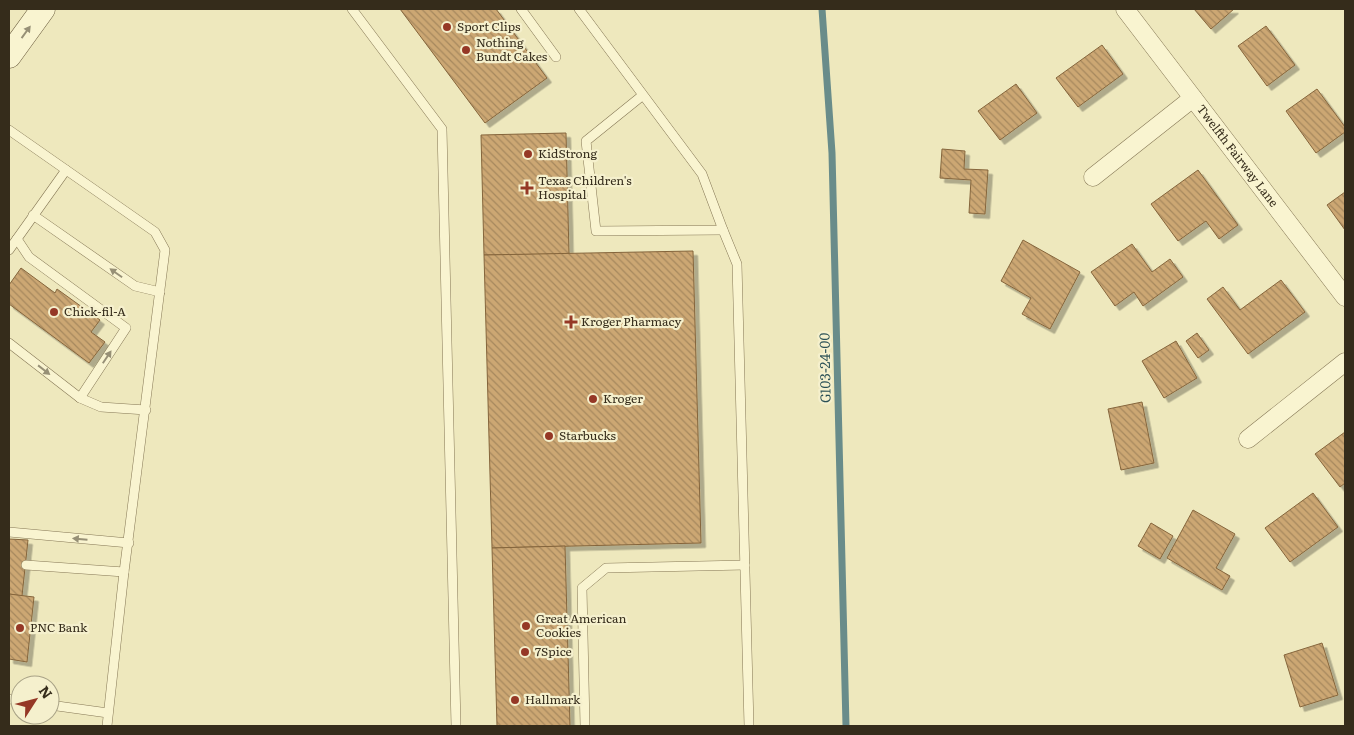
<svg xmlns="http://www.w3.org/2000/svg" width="1354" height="735" viewBox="0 0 1354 735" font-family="Literata,serif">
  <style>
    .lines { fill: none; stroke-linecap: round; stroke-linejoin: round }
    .stream { stroke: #698c8a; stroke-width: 7 }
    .building { fill: url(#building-back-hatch); stroke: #85653c; filter: url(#shadow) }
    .lane-casing { stroke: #867856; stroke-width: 10 }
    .street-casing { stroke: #867856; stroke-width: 19 }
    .secondary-casing { stroke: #67583a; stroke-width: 25 }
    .lane { stroke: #f9f4d0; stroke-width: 9 }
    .street { stroke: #f9f4d0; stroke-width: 18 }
    .secondary { stroke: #f9f4d0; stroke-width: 24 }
    .oneway { fill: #979076 }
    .poi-dot { fill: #953826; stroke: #f5f0cd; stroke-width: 2 }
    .labels { text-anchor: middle; stroke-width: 4.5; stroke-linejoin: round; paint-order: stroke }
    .poi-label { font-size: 12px; fill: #352c1b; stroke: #f5f0cd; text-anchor: start }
    .street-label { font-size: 12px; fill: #352c1b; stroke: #f5f0cd }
    .water-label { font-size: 14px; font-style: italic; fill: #2a5055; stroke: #f5f0cd }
  </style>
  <defs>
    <pattern id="building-back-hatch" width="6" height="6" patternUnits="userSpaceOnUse" patternTransform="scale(1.25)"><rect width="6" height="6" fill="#cca773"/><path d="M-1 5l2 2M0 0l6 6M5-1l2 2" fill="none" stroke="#a6885e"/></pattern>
    <filter id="shadow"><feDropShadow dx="4.5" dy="4.5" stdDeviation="0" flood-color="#0004"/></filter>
  </defs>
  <rect width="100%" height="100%" fill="#eee8bd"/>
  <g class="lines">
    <!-- stream -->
    <polyline class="stream" points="822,9 832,153 846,726"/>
  </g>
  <!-- building -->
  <g class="building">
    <polygon points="400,9 496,9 547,78 485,123"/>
    <polygon points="1194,9 1234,9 1211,29"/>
    <polygon points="1266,26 1295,65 1267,86 1238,46"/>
    <polygon points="1102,45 1123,74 1078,107 1056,78"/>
    <polygon points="1016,84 1037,113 1000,140 978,111"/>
    <polygon points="1317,89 1345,127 1345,132 1316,153 1286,111"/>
    <polygon points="566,133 569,254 484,255 481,135"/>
    <polygon points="942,149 965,151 964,169 988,170 985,214 969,213 971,180 940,178"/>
    <polygon points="1198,170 1238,225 1219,239 1206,221 1178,241 1151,204"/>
    <polygon points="1345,192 1345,230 1327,205"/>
    <polygon points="1023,240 1080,272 1050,329 1022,314 1031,298 1001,281"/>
    <polygon points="1132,244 1152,272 1170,259 1183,277 1143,306 1134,292 1115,306 1091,272"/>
    <polygon points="693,251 701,543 492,548 484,255"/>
    <polygon points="21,268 55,293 57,289 100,320 91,332 105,342 89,363 9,304 9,285"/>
    <polygon points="1281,280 1305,312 1248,354 1207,299 1223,287 1240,310"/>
    <polygon points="1197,333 1209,350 1198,358 1186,341"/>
    <polygon points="1176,341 1197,378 1164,398 1142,361"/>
    <polygon points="1142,402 1154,463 1121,470 1108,409"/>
    <polygon points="1345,432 1345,483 1340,487 1315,454"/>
    <polygon points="1313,493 1338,527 1290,562 1265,528"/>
    <polygon points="1193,510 1235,534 1216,568 1230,576 1222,590 1167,558"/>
    <polygon points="1151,523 1173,536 1160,559 1138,546"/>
    <polygon points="9,539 28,540 22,596 9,594"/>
    <polygon points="565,546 570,726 497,726 492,548"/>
    <polygon points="9,594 34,597 27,662 9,659"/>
    <polygon points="1322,643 1338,695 1300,707 1284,655"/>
  </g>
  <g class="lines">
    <defs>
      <g id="lane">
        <polyline points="352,9 442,129 456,726"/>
        <polyline points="521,9 556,57"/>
        <polyline points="579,9 702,174 723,230 596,231 586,141 643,95"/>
        <polyline points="9,130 155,232 165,250 124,572 107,726"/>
        <polyline points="33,215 135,286 160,292"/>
        <polyline points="723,230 737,264 749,726"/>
        <polyline points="17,239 29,257 126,328 80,398"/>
        <polyline points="9,250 66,170"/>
        <polyline points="9,343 80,398 101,407 146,410"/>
        <polyline points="9,532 129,543"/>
        <polyline points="26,565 124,572"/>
        <polyline points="9,699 20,700"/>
        <polyline points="50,705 108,713"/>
        <polyline points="585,726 582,588 606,568 745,565"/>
      </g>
      <g id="street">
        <path id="s1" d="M 1125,9 L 1345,297"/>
        <polyline points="1093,177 1193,98"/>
        <polyline points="1248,439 1345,362"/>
      </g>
      <polyline id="secondary" points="9,56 43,9"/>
    </defs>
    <!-- lane casing -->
    <use href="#lane" class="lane-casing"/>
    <!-- street casing -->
    <use href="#street" class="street-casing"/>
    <!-- secondary casing -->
    <use href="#secondary" class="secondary-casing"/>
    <!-- lane -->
    <use href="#lane" class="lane"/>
    <!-- street -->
    <use href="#street" class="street"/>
    <!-- secondary -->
    <use href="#secondary" class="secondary"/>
  </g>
  <!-- one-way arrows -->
  <defs><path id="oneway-solid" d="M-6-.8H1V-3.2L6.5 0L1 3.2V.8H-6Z" transform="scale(1.25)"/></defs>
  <g class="oneway">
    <use href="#oneway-solid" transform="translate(26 32) rotate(-54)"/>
    <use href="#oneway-solid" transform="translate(116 273) rotate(-145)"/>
    <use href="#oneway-solid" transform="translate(107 357) rotate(-56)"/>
    <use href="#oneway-solid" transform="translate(44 370) rotate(38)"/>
    <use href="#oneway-solid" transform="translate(80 539) rotate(-175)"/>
  </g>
  <!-- markers -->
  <g class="poi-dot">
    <circle cx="447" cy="27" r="5"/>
    <circle cx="466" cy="50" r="5"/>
    <circle cx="528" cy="154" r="5"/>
    <path d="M524.5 180.5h5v5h5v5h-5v5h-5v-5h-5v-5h5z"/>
    <circle cx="54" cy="312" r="5"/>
    <path d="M568.5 314.5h5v5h5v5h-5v5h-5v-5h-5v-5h5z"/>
    <circle cx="593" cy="399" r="5"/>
    <circle cx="549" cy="436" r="5"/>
    <circle cx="526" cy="626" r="5"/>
    <circle cx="20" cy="628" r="5"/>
    <circle cx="525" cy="652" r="5"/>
    <circle cx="515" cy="700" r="5"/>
  </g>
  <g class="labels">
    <!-- poi labels -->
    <g class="poi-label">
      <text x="457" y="31">Sport Clips</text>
      <text x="476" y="47">Nothing<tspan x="476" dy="14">Bundt Cakes</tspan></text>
      <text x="538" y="158">KidStrong</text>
      <text x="538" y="185">Texas Children's<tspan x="538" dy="14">Hospital</tspan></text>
      <text x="64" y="316">Chick-fil-A</text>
      <text x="581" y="326">Kroger Pharmacy</text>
      <text x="603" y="403">Kroger</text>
      <text x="559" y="440">Starbucks</text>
      <text x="536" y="623">Great American<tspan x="536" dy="14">Cookies</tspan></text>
      <text x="30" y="632">PNC Bank</text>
      <text x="535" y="656">7Spice</text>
      <text x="525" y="704">Hallmark</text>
    </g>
    <!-- street labels -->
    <g class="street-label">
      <text dy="4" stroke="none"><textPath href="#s1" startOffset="185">Twelfth Fairway Lane</textPath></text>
    </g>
    <!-- water labels -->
    <g class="water-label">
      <text transform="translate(825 368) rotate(-91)" y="5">G103-24-00</text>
    </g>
  </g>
  <!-- border -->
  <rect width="1354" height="735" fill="none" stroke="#352c1b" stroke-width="20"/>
  <!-- north arrow -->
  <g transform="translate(35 700) rotate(54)"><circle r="24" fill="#f5f0cd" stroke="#a8a286"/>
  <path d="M0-4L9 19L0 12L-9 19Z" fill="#953826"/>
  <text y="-8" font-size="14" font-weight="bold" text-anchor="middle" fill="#352c1b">N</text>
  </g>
</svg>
